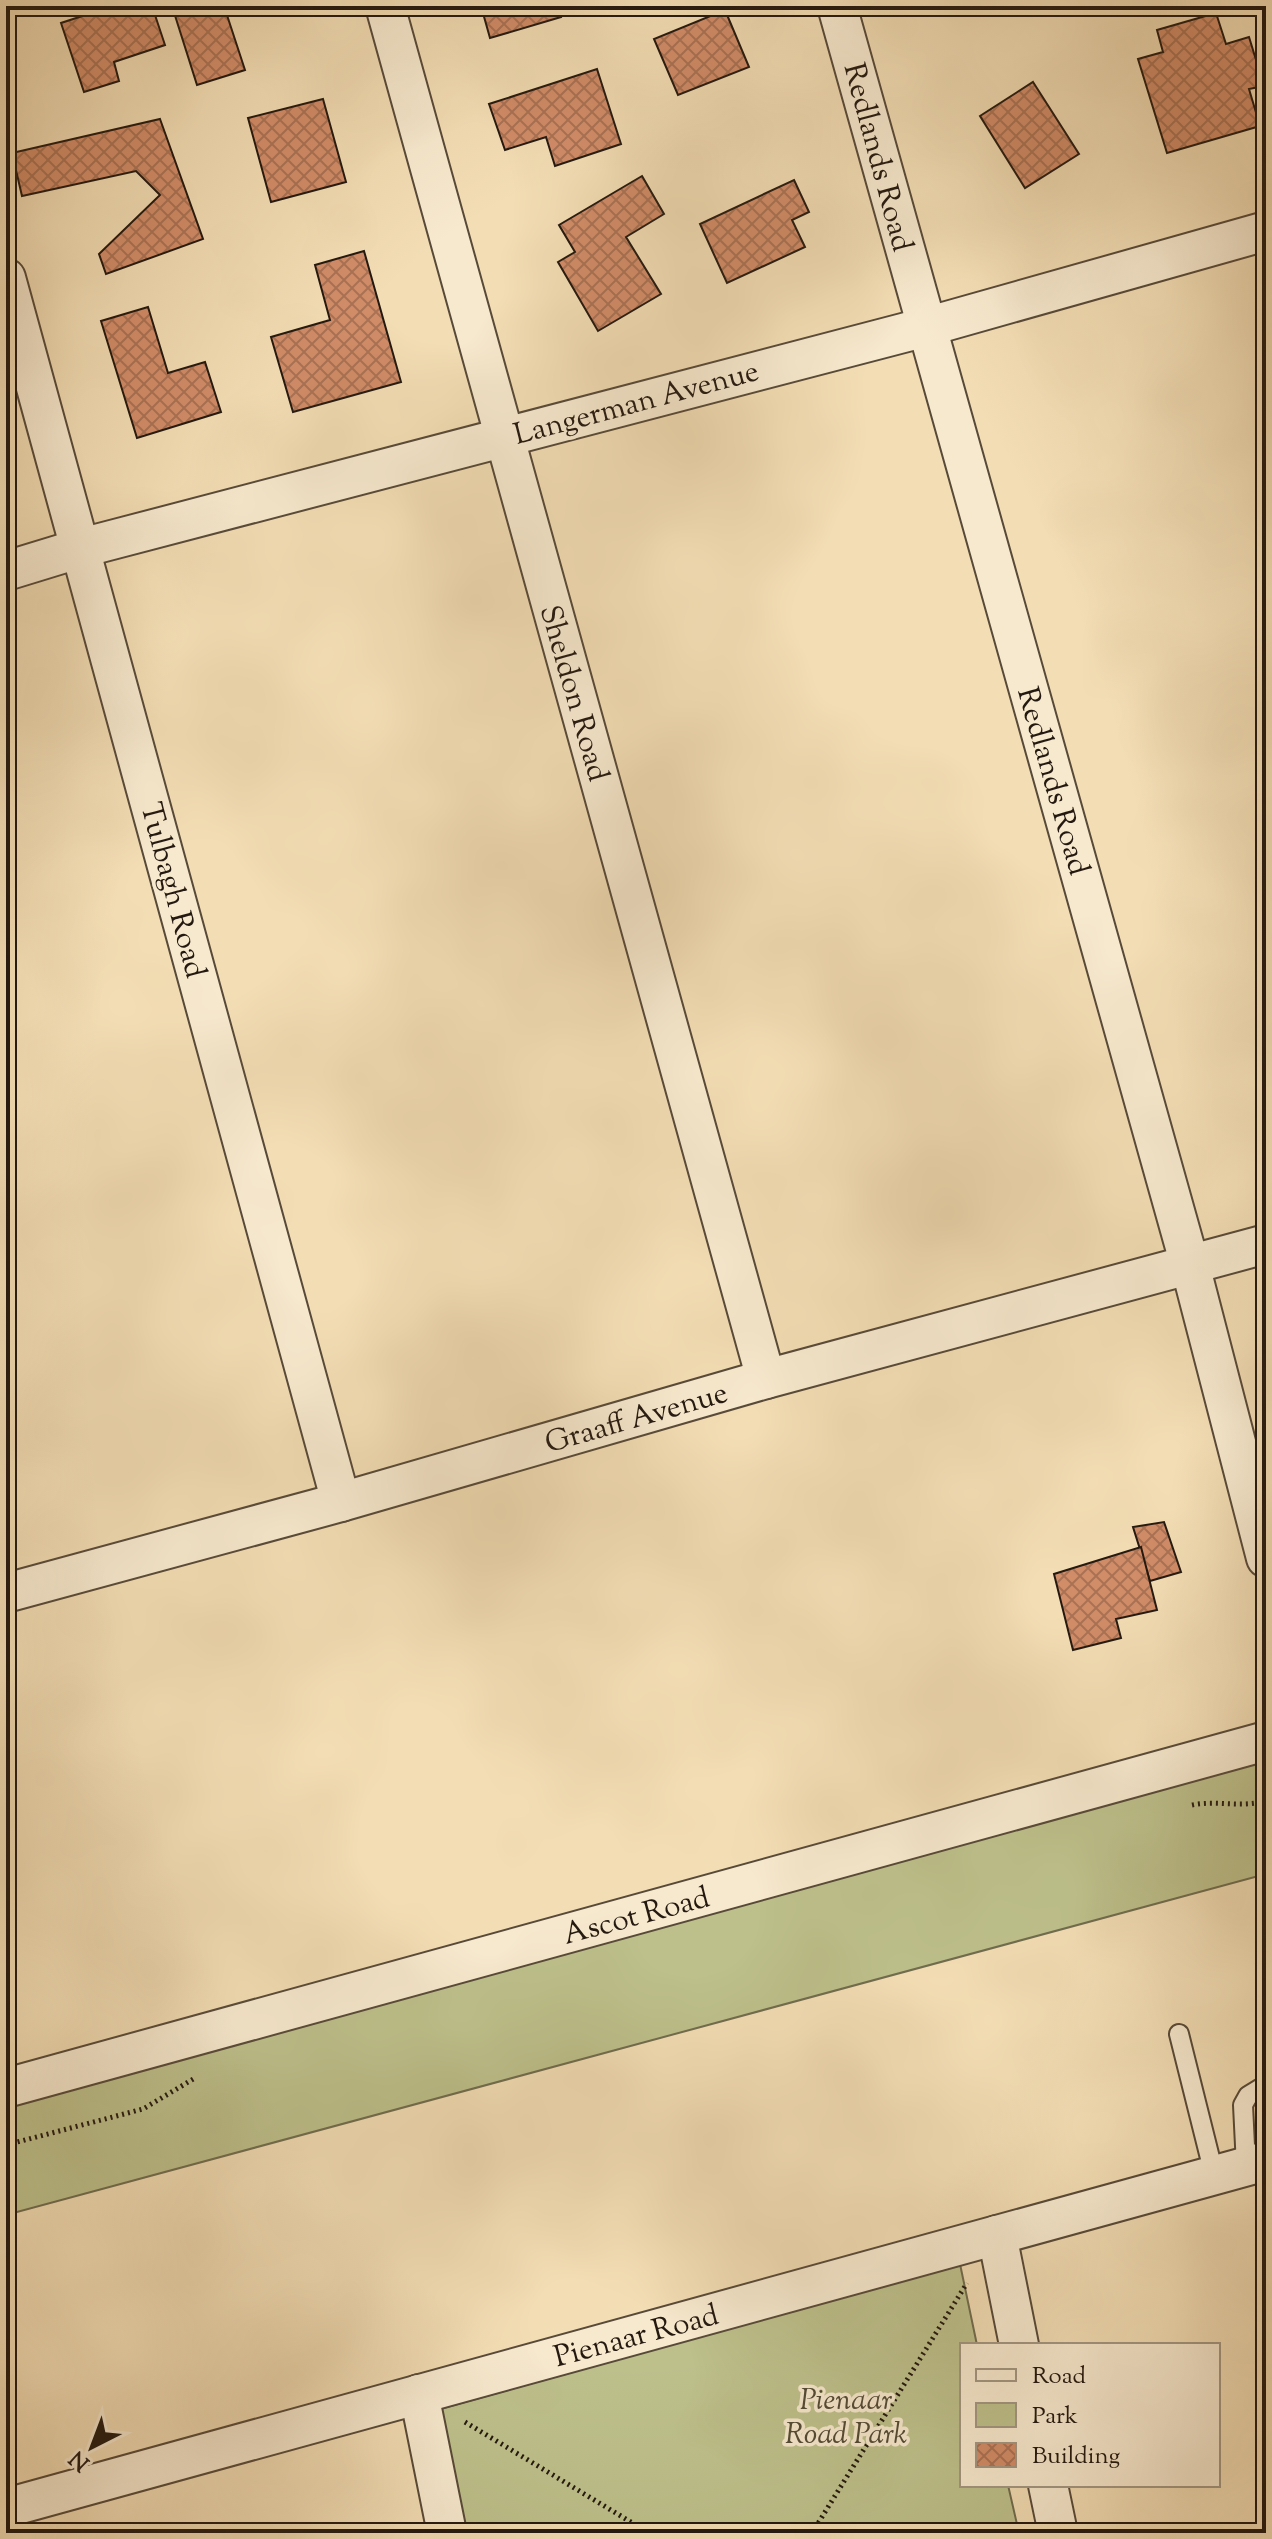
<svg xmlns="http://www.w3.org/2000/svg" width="1272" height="2539" viewBox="0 0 1272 2539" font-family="'Sorts Mill Goudy',serif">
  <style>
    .green { fill: #bdc08b; stroke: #706c4e; stroke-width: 2 }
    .building { fill: url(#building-cross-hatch); stroke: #241910; stroke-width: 2 }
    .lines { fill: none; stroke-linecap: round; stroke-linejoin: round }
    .service-casing { stroke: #584a39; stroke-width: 22 }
    .minor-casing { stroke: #584a39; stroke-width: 42 }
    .path { stroke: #241910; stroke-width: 5; stroke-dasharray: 2 4; stroke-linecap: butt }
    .service { stroke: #f7e9ce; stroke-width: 18 }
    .minor { stroke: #f7e9ce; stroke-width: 38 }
    .labels { text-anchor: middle; stroke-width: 7; stroke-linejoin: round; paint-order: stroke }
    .street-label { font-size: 30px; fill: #241910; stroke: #f7e9ce }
    .park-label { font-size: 30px; font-style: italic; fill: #524b35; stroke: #f7e9ce }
  </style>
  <defs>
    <pattern id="building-cross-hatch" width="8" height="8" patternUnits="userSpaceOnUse" patternTransform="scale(2)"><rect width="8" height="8" fill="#d18c68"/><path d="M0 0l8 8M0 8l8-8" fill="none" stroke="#a97254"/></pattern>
  </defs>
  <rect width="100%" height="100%" fill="#f3ddb4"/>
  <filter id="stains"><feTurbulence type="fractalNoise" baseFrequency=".0025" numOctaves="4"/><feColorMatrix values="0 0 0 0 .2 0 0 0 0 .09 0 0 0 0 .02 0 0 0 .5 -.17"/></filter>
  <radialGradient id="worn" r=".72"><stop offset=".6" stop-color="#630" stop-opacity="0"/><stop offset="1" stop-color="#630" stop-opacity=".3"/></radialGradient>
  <!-- green -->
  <g class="green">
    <polygon points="1266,1741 1266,1874 6,2215 6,2088"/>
    <polygon points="960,2264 977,2345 962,2345 962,2485 1008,2485 1019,2533 458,2533 433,2411"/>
  </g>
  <!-- building -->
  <g class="building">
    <polygon points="113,6 152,6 165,45 114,62 119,81 84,92 61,23"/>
    <polygon points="172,6 224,6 245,70 197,85"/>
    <polygon points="481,6 558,6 561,17 490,38"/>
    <polygon points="725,10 749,67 678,95 654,39"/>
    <polygon points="1216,13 1226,44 1249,37 1264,86 1249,89 1260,126 1167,153 1138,59 1163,52 1157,30"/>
    <polygon points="597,69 621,144 555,166 546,137 505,150 489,104"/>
    <polygon points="1033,82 1079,154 1025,188 980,116"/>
    <polygon points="323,99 346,182 271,202 248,118"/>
    <polygon points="160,119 203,239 106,274 99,254 160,195 136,171 22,196 12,153"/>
    <polygon points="642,176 664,214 626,237 661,294 598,331 558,262 575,252 559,225"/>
    <polygon points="794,180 809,212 792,220 805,247 727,283 700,224"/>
    <polygon points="364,251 401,382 293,412 271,337 330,320 315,265"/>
    <polygon points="148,307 168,373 205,362 221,412 137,438 101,321"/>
    <polygon points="1164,1522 1181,1572 1150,1581 1133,1527"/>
    <polygon points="1141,1547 1157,1610 1116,1619 1121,1638 1073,1650 1054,1574"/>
  </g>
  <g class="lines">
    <defs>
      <g id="service">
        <polyline points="1179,2034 1214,2174"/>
        <polyline points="1246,2166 1243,2105 1248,2096 1266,2085"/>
      </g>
      <g id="minor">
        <polyline points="385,6 766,1379"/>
        <polyline points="837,6 1190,1265 1266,1558"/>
        <polyline points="6,278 341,1502"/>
        <polyline points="6,571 81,548 926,327 1266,231"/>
        <polyline points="6,1593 341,1502 766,1379 1266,1244"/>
        <polyline points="6,2088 1266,1741"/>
        <polyline points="997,2235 1019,2345"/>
        <polyline points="419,2394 447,2533"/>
        <polyline points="1048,2485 1058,2533"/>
        <polyline points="6,2508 1266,2161"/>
      </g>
    </defs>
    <!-- service casing -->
    <use href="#service" class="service-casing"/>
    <!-- minor casing -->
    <use href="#minor" class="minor-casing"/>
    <!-- path -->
    <g class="path">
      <path d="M 1192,1805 C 1217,1800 1241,1808 1266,1801"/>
      <polyline points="6,2145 143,2109 195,2078"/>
      <polyline points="465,2422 649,2533"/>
      <polyline points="812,2533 967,2283"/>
    </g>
    <!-- service -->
    <use href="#service" class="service"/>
    <!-- minor -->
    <use href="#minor" class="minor"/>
  </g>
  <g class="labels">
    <!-- street labels -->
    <g class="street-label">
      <text transform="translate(879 157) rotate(75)" y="10">Redlands Road</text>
      <text transform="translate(636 402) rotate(-15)" y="10">Langerman Avenue</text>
      <text transform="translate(575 693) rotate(74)" y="10">Sheldon Road</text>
      <text transform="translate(1054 781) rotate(74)" y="10">Redlands Road</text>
      <text transform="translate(174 890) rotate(75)" y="10">Tulbagh Road</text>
      <text transform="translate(636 1417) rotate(-16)" y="10">Graaff Avenue</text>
      <text transform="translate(636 1915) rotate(-15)" y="10">Ascot Road</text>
      <text transform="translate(636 2335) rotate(-15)" y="10">Pienaar Road</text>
    </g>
    <!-- park labels -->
    <g class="park-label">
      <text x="846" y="2409">Pienaar<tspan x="846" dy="34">Road Park</tspan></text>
    </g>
  </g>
  <!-- margin -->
  <rect width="1272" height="2539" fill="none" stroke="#f3ddb4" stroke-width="32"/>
  <rect x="8" y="8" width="1256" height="2523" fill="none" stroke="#241910" stroke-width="4"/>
  <rect x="16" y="16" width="1240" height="2507" fill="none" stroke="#241910" stroke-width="2"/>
  <!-- legend -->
  <rect x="960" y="2343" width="260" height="144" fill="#f7e9ce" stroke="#a39682" stroke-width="2"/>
  <rect x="976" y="2369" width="40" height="12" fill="#f7e9ce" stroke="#a39682" stroke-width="2"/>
  <text x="1032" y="2383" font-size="24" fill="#241910">Road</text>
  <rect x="976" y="2403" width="40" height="24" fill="#bdc08b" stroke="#a39682" stroke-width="2"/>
  <text x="1032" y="2423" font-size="24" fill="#241910">Park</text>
  <rect x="976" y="2443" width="40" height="24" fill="url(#building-cross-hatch)" stroke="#a39682" stroke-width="2"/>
  <text x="1032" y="2463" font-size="24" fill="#241910">Building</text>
  <!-- north arrow -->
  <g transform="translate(92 2447) rotate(222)" stroke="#f7e9ce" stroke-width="6" paint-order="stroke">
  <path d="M0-6L14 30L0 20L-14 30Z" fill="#241910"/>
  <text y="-12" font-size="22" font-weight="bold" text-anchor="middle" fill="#241910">N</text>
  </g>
  <rect width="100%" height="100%" filter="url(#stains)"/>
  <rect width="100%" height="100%" fill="url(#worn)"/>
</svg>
